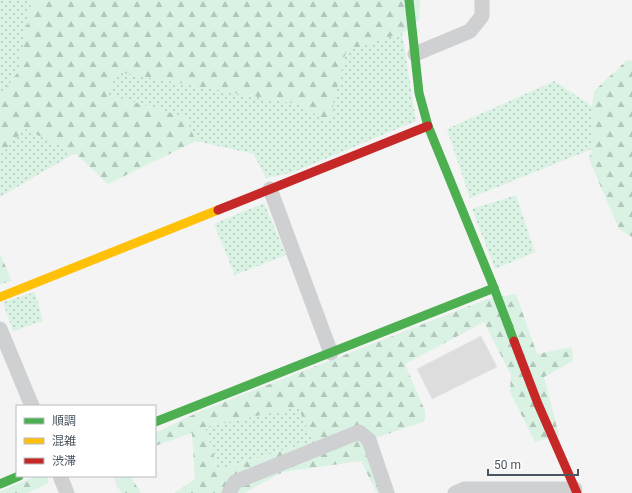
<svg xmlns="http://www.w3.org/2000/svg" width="632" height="493" viewBox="0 0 632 493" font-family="Roboto,'Noto Sans JP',sans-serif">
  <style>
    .grass { fill: url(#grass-dots) }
    .forest { fill: url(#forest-firs); fill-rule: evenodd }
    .building { fill: #ddddde; stroke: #e5e6e7 }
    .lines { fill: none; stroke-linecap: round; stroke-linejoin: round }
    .street { stroke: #ced0d2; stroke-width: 15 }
    .fast { stroke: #4caf50; stroke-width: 9 }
    .slow { stroke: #ffc107; stroke-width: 9 }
    .jam { stroke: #c62828; stroke-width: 9 }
  </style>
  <defs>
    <pattern id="grass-dots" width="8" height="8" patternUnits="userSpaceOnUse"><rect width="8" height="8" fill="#d9f2e3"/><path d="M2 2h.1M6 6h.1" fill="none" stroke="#b2c7bb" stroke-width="1.8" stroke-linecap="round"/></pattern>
    <pattern id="forest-firs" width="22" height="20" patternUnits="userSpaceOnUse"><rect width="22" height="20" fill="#d9f2e3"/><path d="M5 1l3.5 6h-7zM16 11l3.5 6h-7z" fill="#b2c7bb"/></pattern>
  </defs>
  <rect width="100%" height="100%" fill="#f4f4f4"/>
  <!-- grass -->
  <g class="grass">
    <polygon points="0,0 32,0 18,72 0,96"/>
    <polygon points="402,33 416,121 291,173 266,178 254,154 196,141 185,117 105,94 119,72 297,104 328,121 346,51"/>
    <polygon points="554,81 592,106 592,149 470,198 447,129"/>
    <polygon points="25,128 75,153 0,197 0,155"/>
    <polygon points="516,195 535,252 495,269 472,209"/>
    <polygon points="264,203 286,255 235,275 214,224"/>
    <polygon points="35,292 43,321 13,331 3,302"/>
    <polygon points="298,407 313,441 218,470 205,427"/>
  </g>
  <!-- forest -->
  <g class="forest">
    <polygon points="32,0 420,0 419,20 402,33 346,51 329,122 297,104 119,72 106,94 185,117 196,141 108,184 75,153 25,129 0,155 0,96 18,72"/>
    <polygon points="627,60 632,61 632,237 619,229 589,159 592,149 592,106 594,91"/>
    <polygon points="0,254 12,281 0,284"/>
    <path d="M 516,294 L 537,354 L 572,347 L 573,361 L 544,377 L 559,435 L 535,442 L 510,392 L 511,375 L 484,322 L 405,364 L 425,411 L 425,421 L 373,439 L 395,493 L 377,493 L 361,461 L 283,472 L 244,493 L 174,493 L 195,479 L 192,433 L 155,446 L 155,433 L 201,411 L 487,299 ZM 298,407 L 313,441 L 218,470 L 205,427 Z"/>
    <polygon points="37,476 48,476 48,483 27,493 0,493 0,491"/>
    <polygon points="113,476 130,476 141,493 121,493"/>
  </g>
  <!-- building -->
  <polygon class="building" points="481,336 497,367 432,399 417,369"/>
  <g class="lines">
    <!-- street -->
    <g class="street">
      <polyline points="415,54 470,31 482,16 482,0"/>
      <polyline points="270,189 331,353"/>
      <polyline points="0,329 32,406"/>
      <polyline points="60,476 67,493"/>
      <polyline points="229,493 235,482 359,432 369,440 387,493"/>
      <polyline points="455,493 464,489 575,489"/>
    </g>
    <!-- fast -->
    <g class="fast">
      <polyline points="409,0 419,93 428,126 494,288 514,341"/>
      <polyline points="155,422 494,288"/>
      <polyline points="0,484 19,476"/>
    </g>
    <!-- slow -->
    <polyline class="slow" points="0,297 218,210"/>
    <!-- jam -->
    <g class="jam">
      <polyline points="218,210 428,126"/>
      <polyline points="514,341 538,404 577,493"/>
    </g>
  </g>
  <!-- legend -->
  <rect x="16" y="405" width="140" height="72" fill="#ffffff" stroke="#b7bbc0"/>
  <rect x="24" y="418" width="20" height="6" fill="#4caf50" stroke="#b7bbc0"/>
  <text x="52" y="425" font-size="12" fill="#4a5661">順調</text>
  <rect x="24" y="438" width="20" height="6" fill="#ffc107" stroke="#b7bbc0"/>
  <text x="52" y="445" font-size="12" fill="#4a5661">混雑</text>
  <rect x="24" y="458" width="20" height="6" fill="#c62828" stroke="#b7bbc0"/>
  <text x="52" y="465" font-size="12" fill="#4a5661">渋滞</text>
  <!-- scale -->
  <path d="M488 469v6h90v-6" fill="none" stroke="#4a5661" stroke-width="2"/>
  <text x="494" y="469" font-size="12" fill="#4a5661" stroke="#ffffff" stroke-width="3" paint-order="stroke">50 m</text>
</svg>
